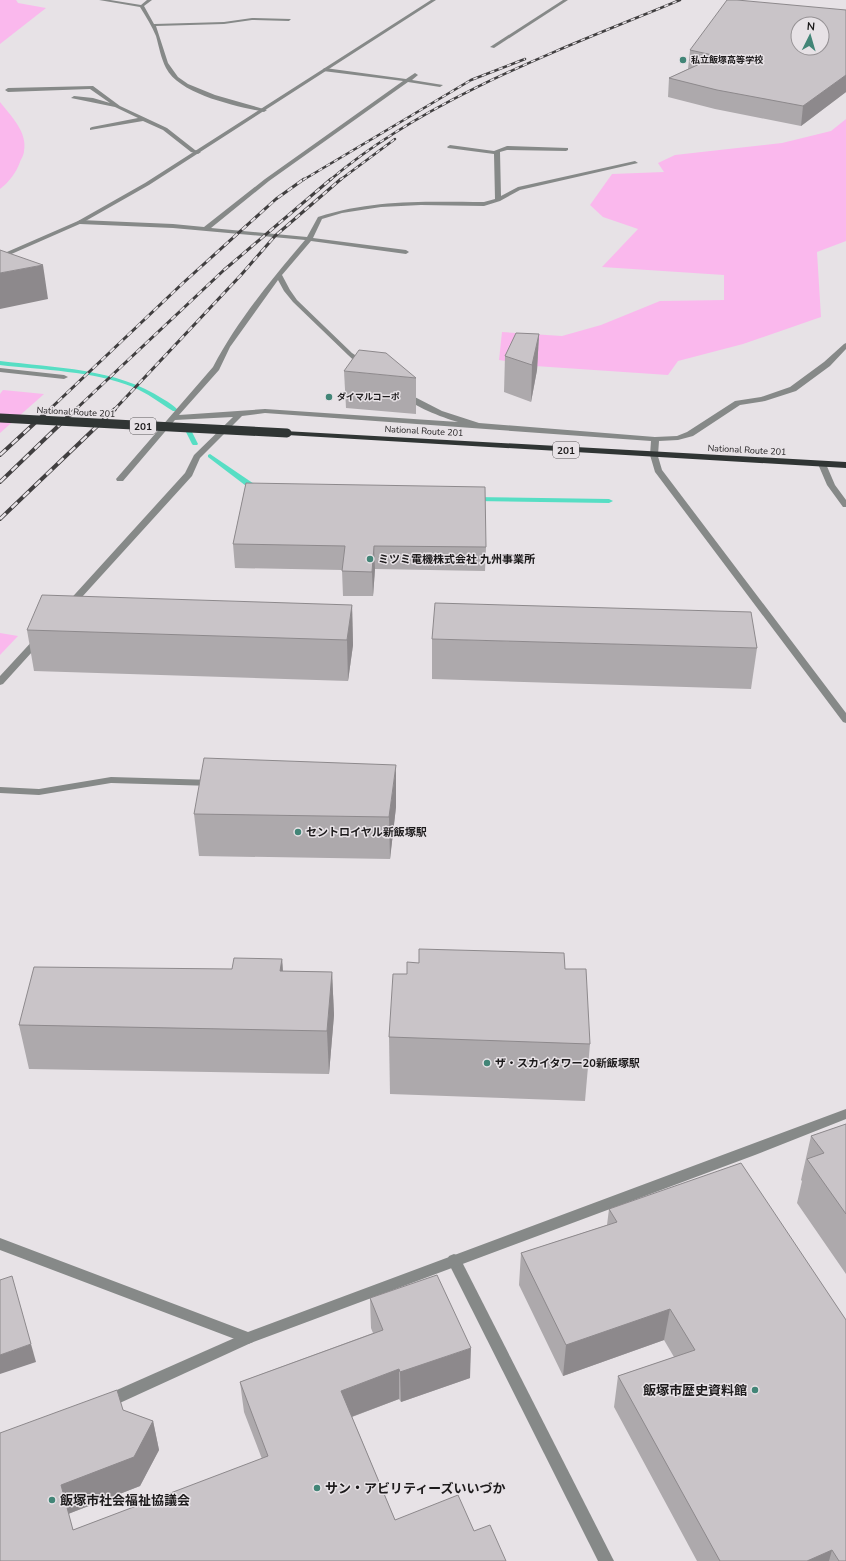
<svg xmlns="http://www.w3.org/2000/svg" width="846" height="1561" viewBox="0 0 846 1561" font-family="'Nunito Sans','Noto Sans JP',sans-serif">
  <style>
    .green { fill: #fab8ed }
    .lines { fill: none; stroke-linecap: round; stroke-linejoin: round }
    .stream { fill: #57dec4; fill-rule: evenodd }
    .minor { fill: #868988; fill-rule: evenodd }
    .tertiary { fill: #868988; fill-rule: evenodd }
    .trunk { fill: #303534; fill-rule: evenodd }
    .rail-far2-casing { stroke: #413f40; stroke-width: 2.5 }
    .rail-far1-casing { stroke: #413f40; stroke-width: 3 }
    .rail-casing { stroke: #413f40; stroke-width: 4 }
    .rail-far2 { stroke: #e7e2e6; stroke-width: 1.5; stroke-dasharray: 4.5; stroke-linecap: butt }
    .rail-far1 { stroke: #e7e2e6; stroke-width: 2; stroke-dasharray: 6; stroke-linecap: butt }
    .rail { stroke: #e7e2e6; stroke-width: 2.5; stroke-dasharray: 8; stroke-linecap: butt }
    .trunk-bridge { stroke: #303534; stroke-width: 9 }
    .wall { fill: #ada9ac }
    .shaded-wall { fill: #8d898c }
    .building { fill: #c9c4c8; stroke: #8d898c; fill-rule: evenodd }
    .poi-dot { fill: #428577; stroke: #e7e2e6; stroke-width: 1.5 }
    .labels { text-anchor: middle; stroke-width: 3; stroke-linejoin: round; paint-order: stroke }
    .far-poi-label { font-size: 9px; font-weight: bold; fill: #1c1a1b; stroke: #e7e2e6; text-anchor: start }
    .far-street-label { font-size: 9px; fill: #1c1a1b; stroke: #e7e2e6 }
    .shield { fill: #e7e2e6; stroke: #595658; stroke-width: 1 }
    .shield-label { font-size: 10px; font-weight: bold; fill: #1c1a1b }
    .poi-label { font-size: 11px; font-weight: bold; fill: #1c1a1b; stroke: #e7e2e6; text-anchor: start }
    .near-poi-label { font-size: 13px; font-weight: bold; fill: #1c1a1b; stroke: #e7e2e6; text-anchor: start }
  </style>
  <rect width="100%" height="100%" fill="#e7e2e6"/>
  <!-- green -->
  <g class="green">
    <polygon points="0,0 16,0 18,3 46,8 0,44"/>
    <path d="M 0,102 C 10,115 28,132 24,151 C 24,155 21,159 20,162 C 16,173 9,182 0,189 Z"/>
    <polygon points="846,119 846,241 817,252 821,317 743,344 678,361 668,375 535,366 499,360 502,332 562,336 601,325 660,301 724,300 724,275 602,267 638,229 603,217 590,205 612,174 664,172 658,163 675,155 782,143 831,131"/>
    <polygon points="3,390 44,394 0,433 0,394"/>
    <polygon points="0,633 18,636 0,655"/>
  </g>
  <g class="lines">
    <!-- stream -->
    <g class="stream">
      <path d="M 0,361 C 55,368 116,368 163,399 C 169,402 174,406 178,410 L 177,411 L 173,411 C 160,403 147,393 133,387 C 94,371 42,370 0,365 Z"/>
      <polygon points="186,424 189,426 198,444 197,445 193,445 192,444 183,426"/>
      <polygon points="210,454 260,488 260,492 254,492 208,457 208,455"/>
      <polygon points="471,497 609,499 613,501 609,503 474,501 471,501"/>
    </g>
    <!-- minor -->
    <g class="minor">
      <path d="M 99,0 L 110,0 L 141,5 L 147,0 L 152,0 L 144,6 L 154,24 L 224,22 L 252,18 L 291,19 L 289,21 L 252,20 L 224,24 L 156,26 L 168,63 L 178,77 L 188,84 L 215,95 L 267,110 L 264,112 C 236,106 180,95 166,68 C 161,58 159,47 156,36 C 152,26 146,17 140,7 Z"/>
      <polygon points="563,0 568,0 494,48 490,47"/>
      <path d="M 325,68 L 406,79 L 415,73 L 418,75 L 412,80 L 443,85 L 440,87 L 408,82 L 269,181 L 211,228 L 307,237 L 318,217 C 375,199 425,202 484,202 L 495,199 L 494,154 L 448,148 L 447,147 L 450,145 L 494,151 L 507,146 L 568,148 L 568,150 L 566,151 L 507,150 L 500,152 L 501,196 L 518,187 L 635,161 L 638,163 L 520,190 L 500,201 L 484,206 L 421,205 L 381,207 L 342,213 L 322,219 L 313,238 L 406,250 L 409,252 L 406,254 L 311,241 L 282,275 L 290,290 L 297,300 L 352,353 L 367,363 L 367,367 L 361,367 L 348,355 L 293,302 L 284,291 L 278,280 L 230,347 L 219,370 L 179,415 L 265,409 L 458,422 C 441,417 414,407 401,394 L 405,392 L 442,411 L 479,423 L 655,437 L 677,436 L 687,432 L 735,401 L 761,397 L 790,387 L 824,362 L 844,344 L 846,343 L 846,349 L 830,366 L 796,391 L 765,401 L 740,405 L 693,436 L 678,440 L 659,441 L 658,455 L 654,457 L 650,455 L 651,441 L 265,413 L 242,416 L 200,458 L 192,476 L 72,608 L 66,608 L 65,606 L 66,604 L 185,473 L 194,455 L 233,417 L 175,420 L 123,481 L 117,481 L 116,479 L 213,367 C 237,321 271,280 305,240 L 173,228 L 80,224 L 77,222 L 80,220 L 173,224 L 204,227 L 265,179 L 403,81 L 323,71 L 323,69 Z"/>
      <polygon points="93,86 120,106 167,128 195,150 201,152 198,154 191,152 163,130 143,121 90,130 90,128 92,127 138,118 115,107 71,98 74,96 93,98 110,103 90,89 8,92 5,90 8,88"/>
      <polygon points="0,368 64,375 68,377 64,379 0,372"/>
      <polygon points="819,462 825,462 826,464 835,485 846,500 846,507 843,507 827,485 818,464"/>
      <polygon points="39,636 42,637 44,639 42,641 3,684 0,685 0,676 36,637"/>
      <polygon points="111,777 213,780 218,783 213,786 111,783 39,795 0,793 0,787 39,789"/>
      <polygon points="454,1254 459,1256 614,1561 598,1561 447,1260 449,1256"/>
      <polygon points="248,1332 253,1334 255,1338 253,1342 111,1407 106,1409 101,1407 99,1402 101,1397"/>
    </g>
    <!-- tertiary -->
    <g class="tertiary">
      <polygon points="431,0 436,0 149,185 82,223 0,259 0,255 78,221 145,183"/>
      <polygon points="651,453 657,453 662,470 846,713 846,723 843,722 655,472 650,455"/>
      <polygon points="846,1109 846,1119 755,1155 248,1344 0,1250 0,1238 248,1332"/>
    </g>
    <!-- trunk -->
    <polygon class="trunk" points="284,431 846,462 846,468 287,435 283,433"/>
    <defs>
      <g id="rail-far2">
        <polyline points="303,180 471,80 525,59"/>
        <path d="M 330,180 C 426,98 564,48 680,0"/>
        <polyline points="340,180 395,139"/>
      </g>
      <g id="rail-far1">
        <polyline points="49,410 183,283 276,199 304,179"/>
        <polyline points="75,410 224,270 331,179"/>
        <polyline points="114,410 241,275 275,236 341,179"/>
      </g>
      <g id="rail">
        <polyline points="0,455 50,409"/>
        <polyline points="0,482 76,409"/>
        <polyline points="0,519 115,409"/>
      </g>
    </defs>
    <!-- rail-far2 casing -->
    <use href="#rail-far2" class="rail-far2-casing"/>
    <!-- rail-far1 casing -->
    <use href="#rail-far1" class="rail-far1-casing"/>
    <!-- rail casing -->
    <use href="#rail" class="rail-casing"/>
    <!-- rail-far2 -->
    <use href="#rail-far2" class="rail-far2"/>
    <!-- rail-far1 -->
    <use href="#rail-far1" class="rail-far1"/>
    <!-- rail -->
    <use href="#rail" class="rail"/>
    <!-- trunk-bridge -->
    <polyline class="trunk-bridge" points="0,418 287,433"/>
  </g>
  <!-- wall -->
  <g class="wall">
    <polygon points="846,10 846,92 801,126 715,109 668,97 669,78 688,69 690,50"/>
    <polygon points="539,334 537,370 531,402 504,392 505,356"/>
    <polygon points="344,371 416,378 416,414 346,408"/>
    <polygon points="246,483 486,547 485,571 375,569 373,596 343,596 342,570 235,568 233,544"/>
    <polygon points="352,605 353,645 348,681 34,671 27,630"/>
    <polygon points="432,639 757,648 751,689 432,679"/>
    <polygon points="396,807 390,859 199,856 194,814"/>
    <polygon points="282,959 283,971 332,972 334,1015 329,1074 29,1069 19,1025 232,969"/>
    <polygon points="565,969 590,1044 585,1101 390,1094 389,1037 407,974"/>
    <polygon points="846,1124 846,1274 797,1203 802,1181 801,1180 811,1136"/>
    <polygon points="609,1209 846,1561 697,1561 614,1407 618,1376 674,1357 664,1340 563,1376 519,1285 521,1253 607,1225"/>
    <polygon points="370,1298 470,1378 401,1402 399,1399 352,1417 395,1520 474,1531 0,1561 123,1410 153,1421 159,1450 140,1486 68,1514 73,1530 262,1459 244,1412 240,1382 373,1333 371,1328"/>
  </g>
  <!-- shaded-wall -->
  <g class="shaded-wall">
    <polygon points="846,75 846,92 801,126 803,106"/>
    <polygon points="43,265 48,299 0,309 0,273"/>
    <polygon points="539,334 537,370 531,402 532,365"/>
    <polygon points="374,546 375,569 373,596 372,572"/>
    <polygon points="352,605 353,645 348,681 347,640"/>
    <polygon points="396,765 396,807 390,859 389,817"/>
    <polygon points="282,959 285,1002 280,971"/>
    <polygon points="332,972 334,1015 329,1074 327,1031"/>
    <polygon points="670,1309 664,1340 563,1376 566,1345"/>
    <polygon points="31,1344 36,1362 0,1374 0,1355"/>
    <polygon points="471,1348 470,1378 401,1402 400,1372"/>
    <polygon points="399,1369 399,1399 343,1420 341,1391"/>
    <polygon points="153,1421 159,1450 140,1486 68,1514 61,1485"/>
    <polygon points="832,1550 829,1561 807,1561"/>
  </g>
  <!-- building -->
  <g class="building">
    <path d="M 727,0 L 737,0 L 846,10 L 846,75 L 803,106 L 717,90 L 669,78 L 717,56 L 690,50 ZM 798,24 L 822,24 L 822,48 L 798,48 Z"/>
    <polygon points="0,250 43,265 0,273"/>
    <polygon points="516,333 539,334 532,365 505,356"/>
    <polygon points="359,350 386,353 416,378 344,371"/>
    <polygon points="246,483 485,487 486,547 374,546 372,572 342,571 345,546 233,544"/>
    <polygon points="42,595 352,605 347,640 27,630"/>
    <polygon points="435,603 751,612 757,648 432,639"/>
    <polygon points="204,758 396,765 389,817 194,814"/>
    <polygon points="419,949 564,953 565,969 586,969 590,1044 389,1037 393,974 407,974 407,962 419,963"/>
    <polygon points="234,958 282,959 280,971 332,972 327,1031 19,1025 34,967 232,969"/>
    <polygon points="846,1124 846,1214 807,1159 824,1153 811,1136"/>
    <polygon points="741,1163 846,1320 846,1561 839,1561 832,1550 807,1561 720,1561 618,1376 695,1350 670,1309 566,1345 521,1253 617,1222 609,1209"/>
    <polygon points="437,1275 471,1348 400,1372 399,1369 341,1391 395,1520 458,1495 474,1531 490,1525 506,1561 0,1561 0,1433 117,1390 123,1410 153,1421 134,1457 61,1485 73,1530 268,1456 240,1382 383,1330 370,1298"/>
    <polygon points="12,1276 31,1344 0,1355 0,1280"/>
  </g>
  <!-- markers -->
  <g class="poi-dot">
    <circle cx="683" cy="60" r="4"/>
    <circle cx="329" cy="397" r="4"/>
    <circle cx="370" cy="559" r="4"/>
    <circle cx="298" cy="832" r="4"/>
    <circle cx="487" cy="1063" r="4"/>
    <circle cx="755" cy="1390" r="4"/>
    <circle cx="317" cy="1488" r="4"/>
    <circle cx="52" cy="1500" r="4"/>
  </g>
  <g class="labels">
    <!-- far-poi labels -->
    <g class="far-poi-label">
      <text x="691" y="63">私立飯塚高等学校</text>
      <text x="337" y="400">ダイマルコーポ</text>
    </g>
    <!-- far-street labels -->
    <g class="far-street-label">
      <text transform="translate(76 412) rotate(3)" y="3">National Route 201</text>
      <text transform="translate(424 431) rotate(3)" y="3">National Route 201</text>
      <text transform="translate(747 450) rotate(3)" y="3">National Route 201</text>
    </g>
    <!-- shield labels -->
    <g class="shield">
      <rect x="130" y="418" width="26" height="16" rx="3"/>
      <rect x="553" y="442" width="26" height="16" rx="3"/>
    </g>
    <g class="shield-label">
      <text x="143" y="430">201</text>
      <text x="566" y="454">201</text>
    </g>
    <!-- poi labels -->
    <g class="poi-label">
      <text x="378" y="563">ミツミ電機株式会社 九州事業所</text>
      <text x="306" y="836">セントロイヤル新飯塚駅</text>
      <text x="495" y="1067">ザ・スカイタワー20新飯塚駅</text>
    </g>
    <!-- near-poi labels -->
    <g class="near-poi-label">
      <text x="747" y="1395" text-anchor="end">飯塚市歴史資料館</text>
      <text x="325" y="1493">サン・アビリティーズいいづか</text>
      <text x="60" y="1505">飯塚市社会福祉協議会</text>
    </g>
  </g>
  <!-- north arrow -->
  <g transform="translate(810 36) rotate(5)"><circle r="19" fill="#e7e2e6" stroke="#969295"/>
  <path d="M0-3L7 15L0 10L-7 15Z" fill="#428577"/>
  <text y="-6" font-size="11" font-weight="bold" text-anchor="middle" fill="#1c1a1b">N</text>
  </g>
</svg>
